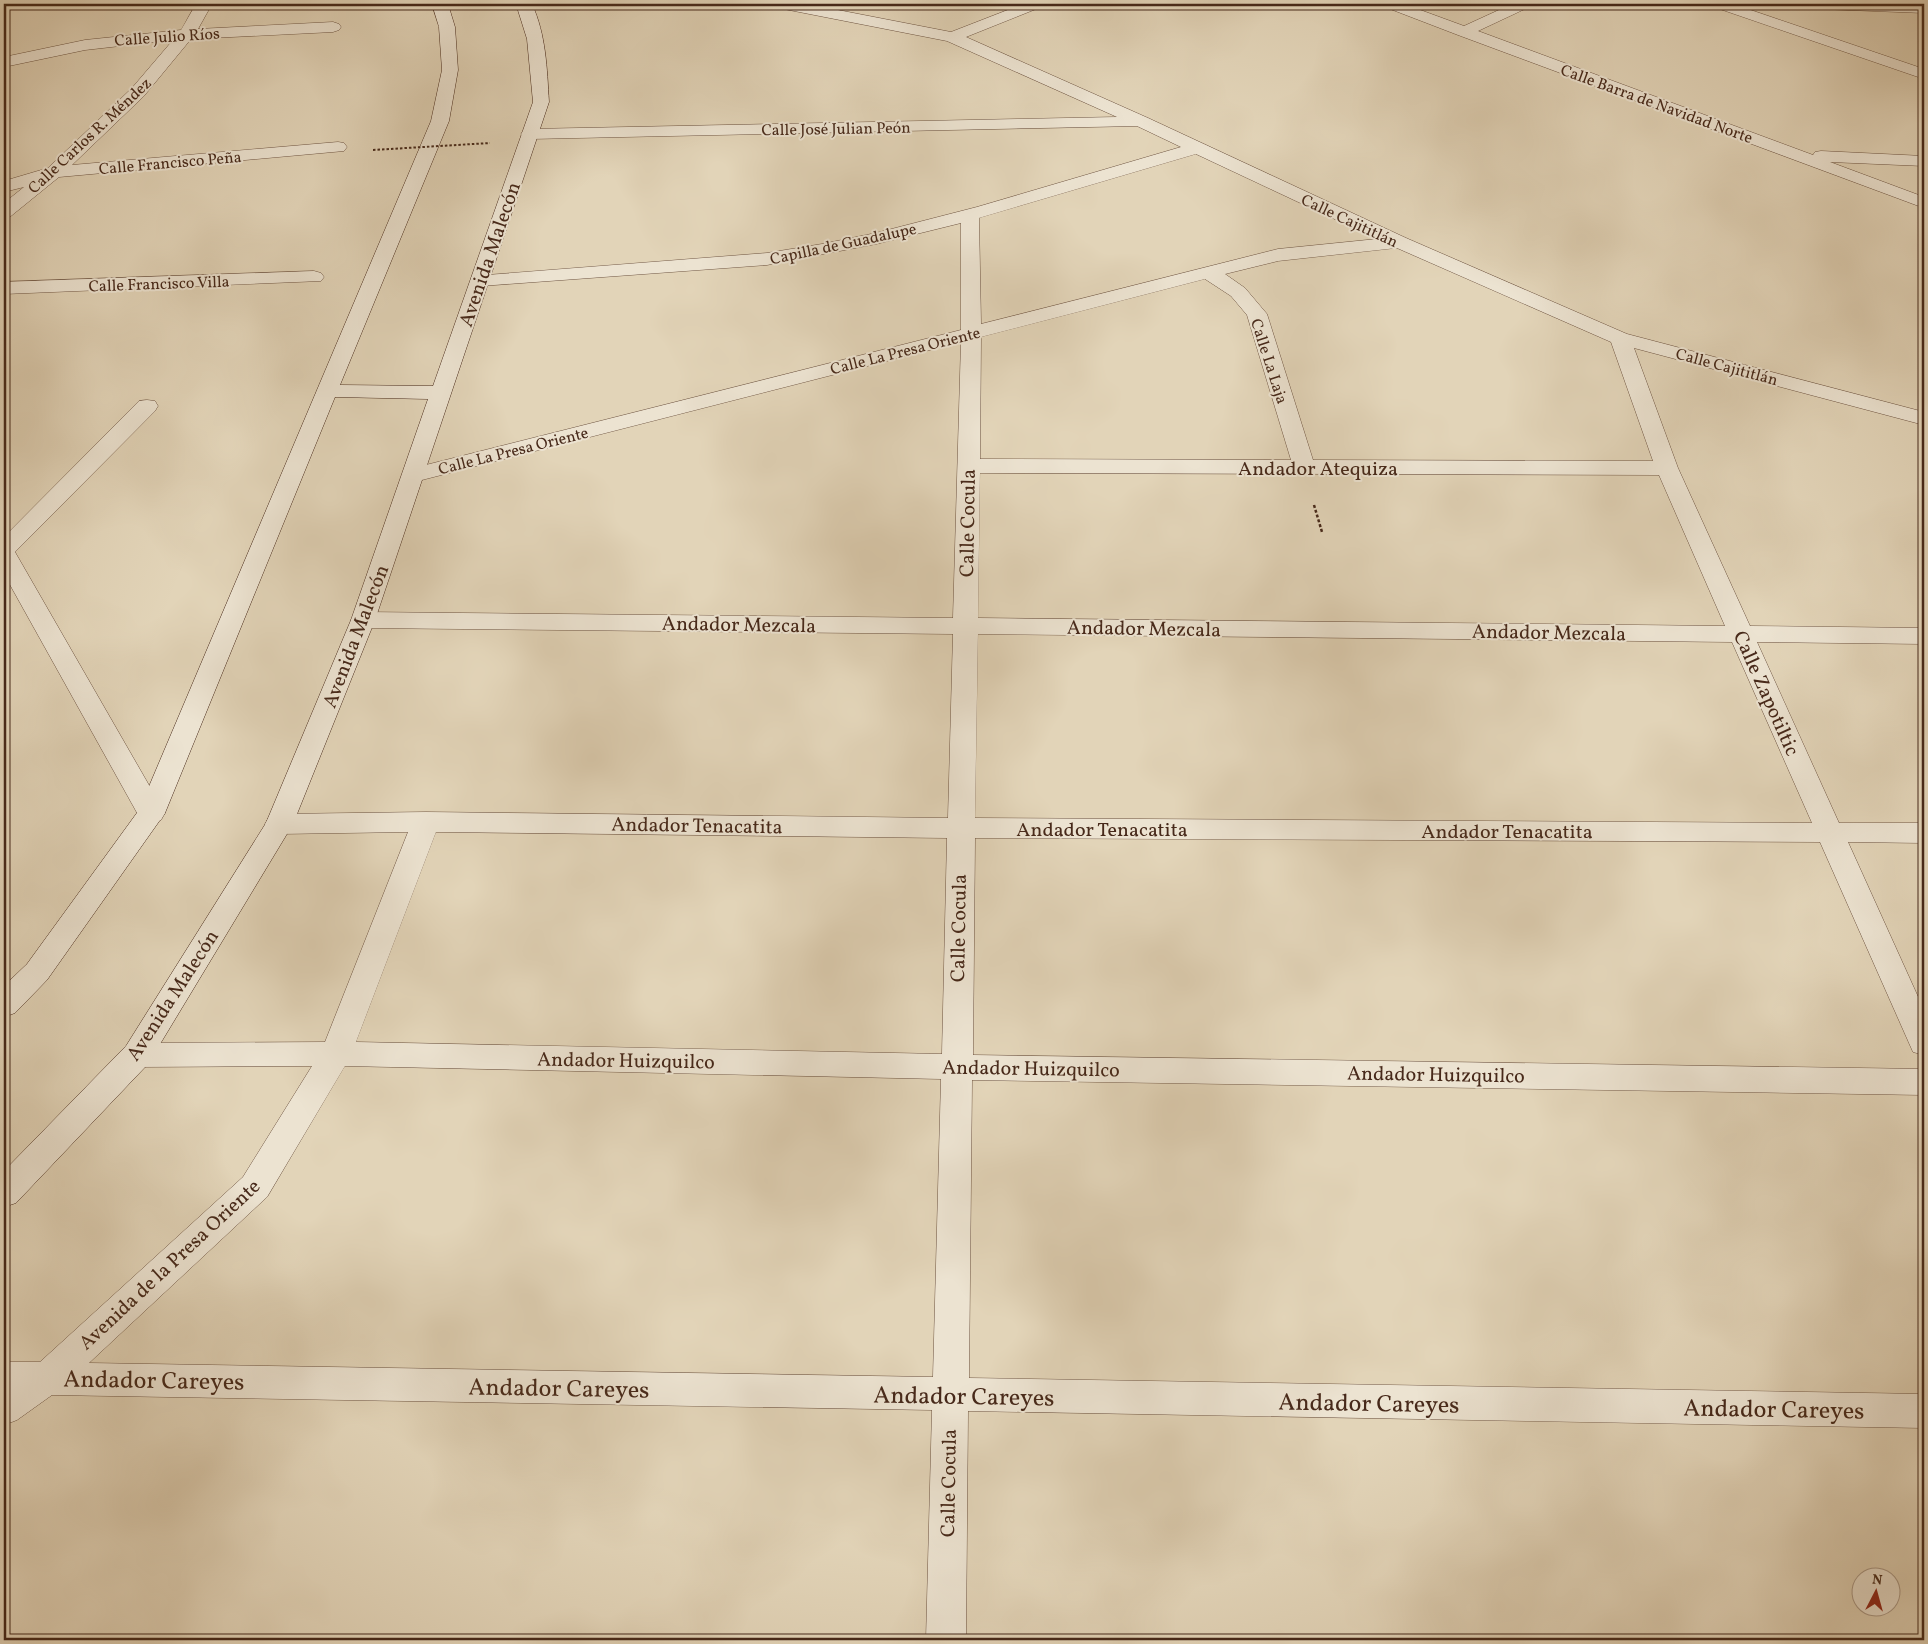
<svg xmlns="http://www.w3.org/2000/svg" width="1928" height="1644" viewBox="0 0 1928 1644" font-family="Vollkorn,serif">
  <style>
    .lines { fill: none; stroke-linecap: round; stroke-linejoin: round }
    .street-casing { stroke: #6e5442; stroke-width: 1 }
    .secondary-casing { stroke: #47291a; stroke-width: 1 }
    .path { stroke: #47291a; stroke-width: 2.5; stroke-dasharray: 3 2; stroke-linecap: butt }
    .street { fill: #ece3d1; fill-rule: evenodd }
    .secondary { fill: #ece3d1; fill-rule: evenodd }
    .path-bridge { stroke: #47291a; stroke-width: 2; stroke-dasharray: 2.5 2; stroke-linecap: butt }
    .labels { text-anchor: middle; stroke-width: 4; stroke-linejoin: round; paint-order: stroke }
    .far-street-label { font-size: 16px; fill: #47291a; stroke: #ece3d1 }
    .street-label { font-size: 20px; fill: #47291a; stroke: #ece3d1 }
    .near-street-label { font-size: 24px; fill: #47291a; stroke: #ece3d1 }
  </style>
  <rect width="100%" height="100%" fill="#e2d4b8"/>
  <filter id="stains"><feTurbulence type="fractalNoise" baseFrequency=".004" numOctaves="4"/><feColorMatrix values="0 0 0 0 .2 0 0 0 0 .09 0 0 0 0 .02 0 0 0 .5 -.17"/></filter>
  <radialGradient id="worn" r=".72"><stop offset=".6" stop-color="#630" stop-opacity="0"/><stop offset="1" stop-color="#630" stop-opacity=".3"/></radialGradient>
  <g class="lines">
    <defs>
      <g id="street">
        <polygon points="196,4 212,4 198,29 333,22 339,24 341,27 339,30 333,32 191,39 144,96 72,165 338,142 344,143 347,147 344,151 59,177 11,216 4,218 4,203 24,187 4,192 4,181 48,168 132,88 173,40 85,50 4,67 4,57 85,40 181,30"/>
        <path d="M 776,4 L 807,4 L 951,32 L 1023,4 L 1044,4 L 1041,7 L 966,37 L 1148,118 L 1406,238 L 1627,334 L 1924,412 L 1924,425 L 1634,348 L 1678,468 L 1750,626 L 1924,628 L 1924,644 L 1757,642 L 1839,823 L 1924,823 L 1924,843 L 1848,842 L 1924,1010 L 1924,1055 L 1913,1052 L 1909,1043 L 1820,842 L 975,838 L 973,1055 L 1924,1069 L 1924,1095 L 972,1080 L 969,1378 L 1924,1394 L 1924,1428 L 968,1411 L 966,1640 L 926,1640 L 932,1410 L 52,1395 L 17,1420 L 4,1425 L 4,1362 L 40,1362 L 243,1177 L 312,1066 L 137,1067 L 126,1064 L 122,1055 L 126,1046 L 137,1043 L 325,1042 L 408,832 L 279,834 L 269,831 L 265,824 L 269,817 L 279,814 L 426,812 L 948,818 L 953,634 L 363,628 L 354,625 L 351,620 L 354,615 L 363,612 L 953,618 L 961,342 L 414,482 L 406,480 L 403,475 L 406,470 L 961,330 L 961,223 L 876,244 L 767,265 L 481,286 L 474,284 L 471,280 L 474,276 L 767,253 L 822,244 L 876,233 L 977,207 L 1181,147 L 1137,126 L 530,139 L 524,138 L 521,134 L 524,130 L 530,129 L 1117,117 L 947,41 L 784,9 L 779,7 ZM 1196,154 L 1377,239 L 1278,249 L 981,324 L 979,218 ZM 1397,248 L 1611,342 L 1653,461 L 1313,460 L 1267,314 L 1245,288 L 1225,274 L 1278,261 ZM 1205,279 L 1231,296 L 1247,315 L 1291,460 L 980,459 L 981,337 ZM 980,473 L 1659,475 L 1725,626 L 978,618 ZM 978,634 L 1732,642 L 1812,823 L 975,818 ZM 436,832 L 947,838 L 942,1054 L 356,1042 ZM 345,1066 L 941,1079 L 933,1377 L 89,1363 L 267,1197 Z"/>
        <polygon points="1382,4 1404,4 1464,26 1512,4 1532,4 1529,7 1478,31 1813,155 1815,152 1821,151 1924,156 1924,166 1830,162 1924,197 1924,208 1458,35 1385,7"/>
        <polygon points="1711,4 1733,4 1924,69 1924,79 1714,7"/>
        <polygon points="1814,4 1924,4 1924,13 1822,9 1817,7"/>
        <polygon points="314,271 321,273 324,277 321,281 4,294 4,282"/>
        <polygon points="147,400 155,401 158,406 155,411 15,552 165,813 161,820 151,823 141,820 4,574 4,537 139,401"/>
      </g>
      <path id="secondary" d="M 432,4 L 448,4 L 455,27 L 458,70 L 449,121 L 340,385 L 433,386 L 533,102 L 527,39 L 516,4 L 532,4 C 546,35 547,68 549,102 L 375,620 L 293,824 L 148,1064 L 16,1203 L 4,1207 L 4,1171 L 126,1046 L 266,823 L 351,620 L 428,399 L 335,397 L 165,813 L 47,980 L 15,1013 L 4,1017 L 4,986 L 27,964 L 139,810 L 431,121 L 442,70 L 439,27 Z"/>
    </defs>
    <!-- street casing -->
    <use href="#street" class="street-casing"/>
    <!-- secondary casing -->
    <use href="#secondary" class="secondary-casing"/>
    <!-- path -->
    <polyline class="path" points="1314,505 1322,532"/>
    <!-- street -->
    <use href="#street" class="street"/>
    <!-- secondary -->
    <use href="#secondary" class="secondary"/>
    <!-- path-bridge -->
    <polyline class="path-bridge" points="373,150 490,143"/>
  </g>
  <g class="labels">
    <!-- far-street labels -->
    <g class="far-street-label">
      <text transform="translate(167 36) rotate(-4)" y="6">Calle Julio Ríos</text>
      <text transform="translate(1657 103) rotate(20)" y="6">Calle Barra de Navidad Norte</text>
      <text transform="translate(836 128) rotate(-1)" y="6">Calle José Julian Peón</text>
      <text transform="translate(89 135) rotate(-43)" y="6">Calle Carlos R. Méndez</text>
      <text transform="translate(170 162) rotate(-5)" y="6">Calle Francisco Peña</text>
      <text transform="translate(1350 220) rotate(25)" y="6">Calle Cajititlán</text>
      <text transform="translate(843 243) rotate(-12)" y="6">Capilla de Guadalupe</text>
      <text transform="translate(159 283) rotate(-2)" y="6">Calle Francisco Villa</text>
      <text transform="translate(905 350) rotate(-14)" y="6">Calle La Presa Oriente</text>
      <text transform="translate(1270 361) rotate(72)" y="6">Calle La Laja</text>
      <text transform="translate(1727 366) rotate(15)" y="6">Calle Cajititlán</text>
      <text transform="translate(513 450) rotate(-14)" y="6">Calle La Presa Oriente</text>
    </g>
    <!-- street labels -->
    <g class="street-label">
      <text transform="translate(489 254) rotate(-71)" y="7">Avenida Malecón</text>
      <text x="1318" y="475">Andador Atequiza</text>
      <text transform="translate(967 523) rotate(-89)" y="7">Calle Cocula</text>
      <text transform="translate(739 624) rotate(1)" y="7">Andador Mezcala</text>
      <text transform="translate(1144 628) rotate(1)" y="7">Andador Mezcala</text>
      <text transform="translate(1549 632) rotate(1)" y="7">Andador Mezcala</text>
      <text transform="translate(355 636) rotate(-69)" y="7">Avenida Malecón</text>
      <text transform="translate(1767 693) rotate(66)" y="7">Calle Zapotiltic</text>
      <text transform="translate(697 825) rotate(1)" y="7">Andador Tenacatita</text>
      <text x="1102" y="836">Andador Tenacatita</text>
      <text x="1507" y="838">Andador Tenacatita</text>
      <text transform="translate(958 928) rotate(-89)" y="7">Calle Cocula</text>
      <text transform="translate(172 995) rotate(-57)" y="7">Avenida Malecón</text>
      <text transform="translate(626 1060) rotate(1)" y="7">Andador Huizquilco</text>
      <text transform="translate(1031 1068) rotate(1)" y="7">Andador Huizquilco</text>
      <text transform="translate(1436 1074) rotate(1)" y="7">Andador Huizquilco</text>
      <text transform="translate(169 1264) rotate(-43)" y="7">Avenida de la Presa Oriente</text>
      <text transform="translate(948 1483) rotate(-89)" y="7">Calle Cocula</text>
    </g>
    <!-- near-street labels -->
    <g class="near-street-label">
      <text transform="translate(154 1380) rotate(1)" y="8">Andador Careyes</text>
      <text transform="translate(559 1388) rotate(1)" y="8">Andador Careyes</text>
      <text transform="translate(964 1396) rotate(1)" y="8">Andador Careyes</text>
      <text transform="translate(1369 1403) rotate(1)" y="8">Andador Careyes</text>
      <text transform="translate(1774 1409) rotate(1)" y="8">Andador Careyes</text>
    </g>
  </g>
  <!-- margin -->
  <rect width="1928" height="1644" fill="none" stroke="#e2d4b8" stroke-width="20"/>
  <rect x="5" y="5" width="1918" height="1634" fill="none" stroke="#47291a" stroke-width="2.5"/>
  <rect x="10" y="10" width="1908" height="1624" fill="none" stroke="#47291a"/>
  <!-- north arrow -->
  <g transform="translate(1876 1592) rotate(6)"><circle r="24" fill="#ece3d1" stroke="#aa9988"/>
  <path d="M0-4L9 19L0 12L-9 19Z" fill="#8f2418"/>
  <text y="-8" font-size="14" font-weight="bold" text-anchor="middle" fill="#47291a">N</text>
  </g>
  <rect width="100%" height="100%" filter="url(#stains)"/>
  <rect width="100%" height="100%" fill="url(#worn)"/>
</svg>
